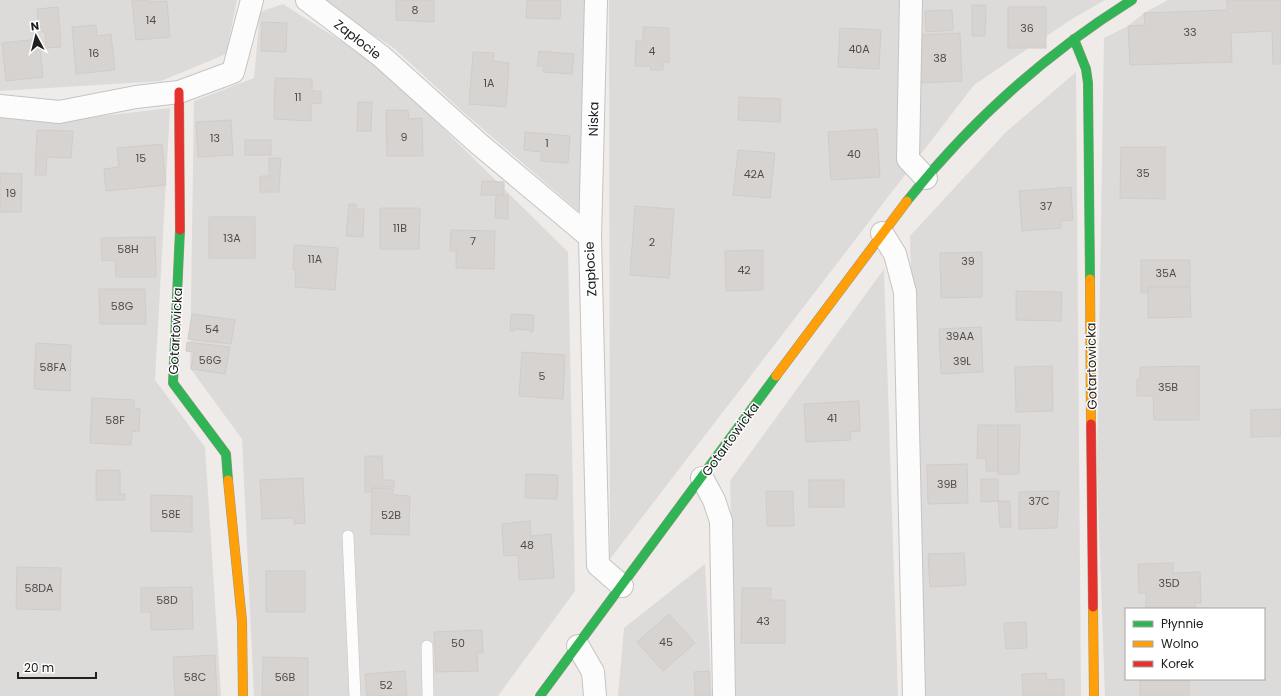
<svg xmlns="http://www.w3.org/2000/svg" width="1281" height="696" viewBox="0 0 1281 696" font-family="Poppins,sans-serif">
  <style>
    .residential { fill: #dddbda; fill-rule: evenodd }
    .building { fill: #d6d3d1; stroke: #d1ccc9 }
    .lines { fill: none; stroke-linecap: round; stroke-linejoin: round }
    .lane-casing { stroke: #c5c4c3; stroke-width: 12 }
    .street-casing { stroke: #c5c4c3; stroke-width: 24 }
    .fast-casing { stroke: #99977f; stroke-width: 10 }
    .slow-casing { stroke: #99977f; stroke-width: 10 }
    .jam-casing { stroke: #99977f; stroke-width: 10 }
    .lane { stroke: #fcfcfc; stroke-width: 11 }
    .street { stroke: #fcfcfc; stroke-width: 22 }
    .fast { stroke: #30b455; stroke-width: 9 }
    .slow { stroke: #ff9f0a; stroke-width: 9 }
    .jam { stroke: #e5322d; stroke-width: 9 }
    .labels { text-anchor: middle; stroke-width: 3; stroke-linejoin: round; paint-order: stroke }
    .number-label { font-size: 11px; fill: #4e4d4c }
    .street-label { font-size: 13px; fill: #202020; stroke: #fff }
  </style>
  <rect width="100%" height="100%" fill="#eeebe8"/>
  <!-- residential -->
  <g class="residential">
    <polygon points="0,0 237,0 226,54 161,81 0,91"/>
    <polygon points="320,0 586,0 582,214 462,111 395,49"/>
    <polygon points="609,0 1105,0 1072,19 974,85 610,559"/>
    <path d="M 1168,0 L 1281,0 L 1281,696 L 1105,696 L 1097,472 L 1104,38 L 1128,26 L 1144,13 ZM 1126,609 L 1264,609 L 1264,679 L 1126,679 Z"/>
    <polygon points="283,4 380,66 568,252 575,591 498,696 254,696 242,439 190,368 194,101 254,78 260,12"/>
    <polygon points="1076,72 1081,696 921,696 910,236 1006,132"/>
    <polygon points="170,108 155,380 205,447 221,696 0,696 0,118 68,120"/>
    <polygon points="884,269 898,696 736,696 730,481"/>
    <polygon points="705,564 712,696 618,696 624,628"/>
  </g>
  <!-- building -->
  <g class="building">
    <polygon points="132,0 149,0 150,2 167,1 170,37 136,40"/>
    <polygon points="396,0 434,0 434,22 396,20"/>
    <polygon points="527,0 561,0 560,19 526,18"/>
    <polygon points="1227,0 1281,0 1281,64 1273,64 1272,31 1231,33 1232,62 1130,65 1128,26 1145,25 1144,13 1227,10"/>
    <polygon points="972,5 986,5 985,36 972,36"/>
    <polygon points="58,7 61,47 46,48 45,32 39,32 37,9"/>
    <rect x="1008" y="7" width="38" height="41"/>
    <polygon points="952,10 953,30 926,32 925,11"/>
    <polygon points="262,22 287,23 286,52 261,51"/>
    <polygon points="96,25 97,36 111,34 115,70 76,74 72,27"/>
    <polygon points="643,27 669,28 669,62 663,62 663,70 651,70 650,66 635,66 636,41 643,41"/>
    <polygon points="840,28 881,30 879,69 838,67"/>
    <polygon points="960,33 962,81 921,83 919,35"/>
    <polygon points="39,39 43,77 6,81 2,43"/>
    <polygon points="539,51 574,54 572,74 543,72 544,66 537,66"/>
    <polygon points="473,52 494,53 493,61 509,63 506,107 469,104"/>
    <polygon points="275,78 312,79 312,91 321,91 321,104 311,103 311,121 274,119"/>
    <polygon points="739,97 781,99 780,122 738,120"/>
    <polygon points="358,102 372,102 371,131 357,131"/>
    <polygon points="386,110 408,110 409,119 422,118 423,156 387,156"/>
    <polygon points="231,120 233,155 198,157 196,122"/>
    <polygon points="877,129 880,177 831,180 828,132"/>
    <polygon points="37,130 73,131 71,158 47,157 46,175 35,175"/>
    <polygon points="525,132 570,136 568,163 541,161 541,152 524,150"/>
    <rect x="245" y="140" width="26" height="15"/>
    <polygon points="162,144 166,185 106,191 104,169 119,167 117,148"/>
    <polygon points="1121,147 1165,147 1165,199 1120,198"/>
    <polygon points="738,150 775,153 770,198 733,195"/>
    <polygon points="269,158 281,158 279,192 260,192 260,176 269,176"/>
    <polygon points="0,173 22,174 21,212 0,212"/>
    <polygon points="482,181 504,182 504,195 481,195"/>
    <polygon points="1071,187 1073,220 1061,221 1061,228 1022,231 1019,191"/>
    <polygon points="496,195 508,195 508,219 495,218"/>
    <polygon points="349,204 356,204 356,209 364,209 363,237 346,236"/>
    <polygon points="635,206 674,209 669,278 630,275"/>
    <polygon points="380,208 420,208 419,249 380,249"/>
    <rect x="209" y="217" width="46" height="41"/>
    <polygon points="451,230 495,231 494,269 456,268 456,251 450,251"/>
    <polygon points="155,237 156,277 116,277 115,260 102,261 101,238"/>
    <polygon points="294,245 338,248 335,290 295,287 296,270 293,270"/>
    <polygon points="763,250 763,290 726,291 725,251"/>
    <polygon points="982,252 982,297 941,298 940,253"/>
    <polygon points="1141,260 1190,260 1190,287 1148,287 1147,293 1141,293"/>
    <polygon points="1148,287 1190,287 1191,317 1148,318"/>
    <polygon points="99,289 145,289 146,324 100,324"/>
    <polygon points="1016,291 1062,292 1061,321 1016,320"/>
    <polygon points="192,314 235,320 231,344 188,339"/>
    <polygon points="511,314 534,315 533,332 530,332 530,330 513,329 513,331 510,331"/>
    <polygon points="981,327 983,372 941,374 939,329"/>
    <polygon points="187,342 230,347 225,374 191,369 194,352 186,351"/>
    <polygon points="36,343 71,345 70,391 34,389"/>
    <polygon points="522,352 565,355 563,399 519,396"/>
    <polygon points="1052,366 1053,411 1016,412 1015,367"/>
    <polygon points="1199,366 1199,420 1154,420 1153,396 1137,396 1137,379 1140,379 1140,367"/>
    <polygon points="92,398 134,400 134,408 140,409 139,432 132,431 131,445 90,443"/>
    <polygon points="859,401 860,431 850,432 851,440 806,442 804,404"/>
    <polygon points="1281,409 1281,436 1251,437 1251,410"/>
    <polygon points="978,425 998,425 998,471 986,471 986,458 977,459"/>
    <polygon points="998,425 1020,425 1019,474 998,474"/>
    <polygon points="365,456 382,456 383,480 394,480 394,487 372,487 372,492 365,492"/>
    <polygon points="967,464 968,503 928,504 927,465"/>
    <polygon points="96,470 120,470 120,494 125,494 125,500 96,500"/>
    <polygon points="526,474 558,475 557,499 525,498"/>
    <polygon points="303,478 305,523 294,524 294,518 262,519 260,480"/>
    <polygon points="981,479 998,479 998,501 981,502"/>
    <rect x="809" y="480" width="35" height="27"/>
    <polygon points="372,488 393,489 393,495 410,496 409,535 371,534"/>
    <polygon points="766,491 793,491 794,526 767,526"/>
    <polygon points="1059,491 1057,528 1019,529 1019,492"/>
    <polygon points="151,495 192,496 192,532 151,531"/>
    <polygon points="998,501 1010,501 1011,527 1000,527"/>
    <polygon points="530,521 531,536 551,534 554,578 519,580 518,555 504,556 502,524"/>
    <polygon points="964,553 966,585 930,587 928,554"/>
    <polygon points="1173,563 1173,573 1200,572 1201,603 1195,603 1196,609 1146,609 1146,593 1139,593 1138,564"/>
    <polygon points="17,567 61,568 60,610 16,609"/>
    <rect x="266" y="571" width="39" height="41"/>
    <polygon points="192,587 193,629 151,630 151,612 141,612 141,588"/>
    <polygon points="742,588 771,588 771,600 785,600 785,643 741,643"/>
    <polygon points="669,614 695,643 663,671 637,642"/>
    <polygon points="1026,622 1027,648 1006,649 1004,623"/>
    <polygon points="482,630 483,653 477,653 478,671 436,672 434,632"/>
    <polygon points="215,655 217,696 175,696 173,657"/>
    <polygon points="263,657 308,658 308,696 262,696"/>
    <polygon points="405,671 407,696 367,696 365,674"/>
    <polygon points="709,671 710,696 695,696 694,672"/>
    <polygon points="1046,673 1047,680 1064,679 1064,696 1023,696 1022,674"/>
    <rect x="1140" y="679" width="49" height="17"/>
  </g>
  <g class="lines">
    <defs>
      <g id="lane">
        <polyline points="348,536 355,696"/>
        <polyline points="427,646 428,696"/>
      </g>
      <g id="street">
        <polyline points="307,0 381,56 479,144 590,237"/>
        <polyline points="596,0 590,237 598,565 622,586"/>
        <polyline points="911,0 908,159 926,178"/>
        <polyline points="0,106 59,112 136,97 179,92 233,72 252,0"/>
        <polyline points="882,233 895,254 905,292 914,696"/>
        <polyline points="702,478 714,500 721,521 724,696"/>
        <polyline points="578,646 593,672 595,696"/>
      </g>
      <g id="fast">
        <polyline points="1074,39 1086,69 1088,83 1090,279"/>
        <path d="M 907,201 C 971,121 1045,54 1132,0"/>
        <polyline points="180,230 173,383 226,454 228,480"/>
        <polyline points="540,696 776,376"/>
      </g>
      <g id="slow">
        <polyline points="1090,279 1091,424"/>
        <polyline points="776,376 907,201"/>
        <polyline points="228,480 242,621 243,696"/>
        <polyline points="1093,607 1094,696"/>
      </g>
      <g id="jam">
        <polyline points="179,92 180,230"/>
        <polyline points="1091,424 1093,607"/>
      </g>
    </defs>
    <!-- lane casing -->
    <use href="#lane" class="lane-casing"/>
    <!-- street casing -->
    <use href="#street" class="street-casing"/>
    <!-- fast casing -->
    <use href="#fast" class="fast-casing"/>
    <!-- slow casing -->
    <use href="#slow" class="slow-casing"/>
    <!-- jam casing -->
    <use href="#jam" class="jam-casing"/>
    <!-- lane -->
    <use href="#lane" class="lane"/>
    <!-- street -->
    <use href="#street" class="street"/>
    <!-- fast -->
    <use href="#fast" class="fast"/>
    <!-- slow -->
    <use href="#slow" class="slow"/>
    <!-- jam -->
    <use href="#jam" class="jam"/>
  </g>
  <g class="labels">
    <!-- number labels -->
    <g class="number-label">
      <text x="415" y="14">8</text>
      <text x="151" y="24">14</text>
      <text x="1027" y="32">36</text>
      <text x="1190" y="36">33</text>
      <text x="859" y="53">40A</text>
      <text x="652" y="55">4</text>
      <text x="94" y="57">16</text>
      <text x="940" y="62">38</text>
      <text x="489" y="87">1A</text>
      <text x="298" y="101">11</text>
      <text x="404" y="141">9</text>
      <text x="215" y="142">13</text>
      <text x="547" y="147">1</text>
      <text x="854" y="158">40</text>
      <text x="141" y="162">15</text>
      <text x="1143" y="177">35</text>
      <text x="754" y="178">42A</text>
      <text x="11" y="197">19</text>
      <text x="1046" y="210">37</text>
      <text x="400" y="232">11B</text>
      <text x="232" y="242">13A</text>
      <text x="473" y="245">7</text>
      <text x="652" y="246">2</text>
      <text x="128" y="253">58H</text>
      <text x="315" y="263">11A</text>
      <text x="968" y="265">39</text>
      <text x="744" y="274">42</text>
      <text x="1166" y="277">35A</text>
      <text x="122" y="310">58G</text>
      <text x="212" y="333">54</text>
      <text x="960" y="340">39AA</text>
      <text x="210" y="364">56G</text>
      <text x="962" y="365">39L</text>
      <text x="53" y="371">58FA</text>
      <text x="542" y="380">5</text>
      <text x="1168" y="391">35B</text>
      <text x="832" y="422">41</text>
      <text x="115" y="424">58F</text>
      <text x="947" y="488">39B</text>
      <text x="1039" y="505">37C</text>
      <text x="171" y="518">58E</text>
      <text x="391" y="519">52B</text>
      <text x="527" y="549">48</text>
      <text x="1169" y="587">35D</text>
      <text x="39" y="592">58DA</text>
      <text x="167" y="604">58D</text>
      <text x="763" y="625">43</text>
      <text x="666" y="646">45</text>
      <text x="458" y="647">50</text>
      <text x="195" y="681">58C</text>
      <text x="285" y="681">56B</text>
      <text x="386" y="689">52</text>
    </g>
    <!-- street labels -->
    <g class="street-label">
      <text transform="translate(358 39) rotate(38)" y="5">Zapłocie</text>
      <text transform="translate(593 119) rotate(-89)" y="5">Niska</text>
      <text transform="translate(590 269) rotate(-93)" y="5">Zapłocie</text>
      <text transform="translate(175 331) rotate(-87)" y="5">Gotartowicka</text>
      <text transform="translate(1091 366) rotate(-91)" y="5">Gotartowicka</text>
      <text transform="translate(730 439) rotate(-54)" y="5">Gotartowicka</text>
    </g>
  </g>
  <!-- legend -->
  <rect x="1125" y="608" width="140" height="72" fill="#ffffff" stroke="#a6a6a6"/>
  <rect x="1133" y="621" width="20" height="6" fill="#30b455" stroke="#a6a6a6"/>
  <text x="1161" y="628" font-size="12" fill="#202020">Płynnie</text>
  <rect x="1133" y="641" width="20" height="6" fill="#ff9f0a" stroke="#a6a6a6"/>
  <text x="1161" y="648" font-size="12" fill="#202020">Wolno</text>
  <rect x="1133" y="661" width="20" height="6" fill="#e5322d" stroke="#a6a6a6"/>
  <text x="1161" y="668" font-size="12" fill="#202020">Korek</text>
  <!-- north arrow -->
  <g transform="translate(36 36) rotate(353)" stroke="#ffffff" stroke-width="3" paint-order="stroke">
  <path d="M0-3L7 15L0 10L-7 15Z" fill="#202020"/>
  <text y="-6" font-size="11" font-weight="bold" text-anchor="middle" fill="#202020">N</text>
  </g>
  <!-- scale -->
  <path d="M18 672v6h78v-6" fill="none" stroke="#202020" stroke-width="2"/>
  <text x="24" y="672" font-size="12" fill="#202020" stroke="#ffffff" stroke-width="3" paint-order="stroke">20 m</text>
</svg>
